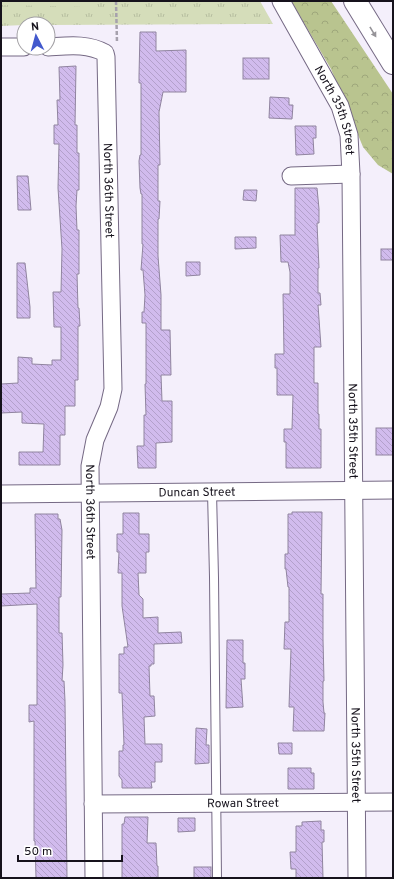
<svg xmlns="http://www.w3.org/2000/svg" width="394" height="879" viewBox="0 0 394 879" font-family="Overpass,sans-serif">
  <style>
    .grass { fill: url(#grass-tufts) }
    .forest { fill: url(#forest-crowns) }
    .pitch { fill: #d5ddba }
    .building { fill: url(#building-back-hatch); stroke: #90849f }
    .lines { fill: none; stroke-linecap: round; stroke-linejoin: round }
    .service-casing { stroke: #756984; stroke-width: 10 }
    .minor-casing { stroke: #756984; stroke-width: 19 }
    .motorway-casing { stroke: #756984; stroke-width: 24 }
    .path { stroke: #a6a1ad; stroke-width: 2.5; stroke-dasharray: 4 2; stroke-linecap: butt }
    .service { stroke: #fff; stroke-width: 8 }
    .minor { stroke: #fff; stroke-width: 17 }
    .motorway { stroke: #fff; stroke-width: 22 }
    .oneway { fill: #969499 }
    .labels { text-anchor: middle; stroke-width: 3.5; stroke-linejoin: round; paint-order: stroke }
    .street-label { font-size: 12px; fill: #16121c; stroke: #fff }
  </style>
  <defs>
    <pattern id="grass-tufts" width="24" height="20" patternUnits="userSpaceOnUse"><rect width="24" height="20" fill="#d5ddba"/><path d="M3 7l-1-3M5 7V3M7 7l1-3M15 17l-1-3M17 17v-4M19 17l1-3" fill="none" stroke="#b6bd9f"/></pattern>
    <pattern id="forest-crowns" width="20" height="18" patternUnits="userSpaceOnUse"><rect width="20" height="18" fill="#b9c48f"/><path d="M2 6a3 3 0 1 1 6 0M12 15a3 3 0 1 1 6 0" fill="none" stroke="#9ea77b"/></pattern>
    <pattern id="building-back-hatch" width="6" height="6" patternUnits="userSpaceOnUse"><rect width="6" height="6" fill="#d1bbed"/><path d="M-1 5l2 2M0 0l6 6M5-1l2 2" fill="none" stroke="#b3a0cb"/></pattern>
  </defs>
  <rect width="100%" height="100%" fill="#f4effb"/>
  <!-- grass -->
  <polygon class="grass" points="1,1 260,1 273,24 48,25 48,24 24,24 24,25 1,26"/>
  <!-- forest -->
  <polygon class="forest" points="291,1 331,1 393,94 393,174 378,165 363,147 331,69"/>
  <!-- pitch -->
  <polygon class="pitch" points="1,1 90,1 90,7 1,5"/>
  <!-- building -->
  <g class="building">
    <polygon points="140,32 156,32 156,51 186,50 186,92 163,92 159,112 160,165 158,165 158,201 160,201 159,219 158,219 158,256 161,295 161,330 170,330 171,375 161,375 162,401 172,401 172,442 156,443 156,468 138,468 137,446 144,446 144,415 146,415 145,384 146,384 146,323 142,323 142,312 144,312 145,295 143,270 141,270 143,244 142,244 142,194 141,194 140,188 139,161 140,155 141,155 141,83 139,83 139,76"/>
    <rect x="243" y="58" width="26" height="21"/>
    <polygon points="76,66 75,125 77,125 77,153 79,153 79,190 77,190 76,206 77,230 79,230 79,274 77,274 78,308 79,308 80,326 78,326 78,380 75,380 75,406 65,406 65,435 60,435 60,465 19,465 19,452 43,452 44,424 22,423 22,412 1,413 1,384 18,383 18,357 32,358 32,364 52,365 52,360 61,360 61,327 54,327 53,292 61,292 62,249 58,188 59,144 54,144 54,125 58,125 57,100 60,100 59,67"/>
    <polygon points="270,97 289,98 289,105 293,105 292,119 269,118"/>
    <polygon points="295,126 316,126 316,138 313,138 314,154 296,155"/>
    <polygon points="17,176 28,176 31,210 18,210"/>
    <polygon points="295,188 317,188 319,209 319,223 317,223 319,268 318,268 318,293 320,293 321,305 318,305 321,347 314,347 314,383 318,383 318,414 319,414 319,429 321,429 321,468 286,468 286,442 284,442 284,429 292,429 293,395 277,395 277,368 275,368 275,354 284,354 283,294 290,294 290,272 288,262 281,262 280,235 295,235"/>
    <polygon points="244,190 257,190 256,201 243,200"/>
    <polygon points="235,237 256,237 256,248 235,249"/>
    <rect x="381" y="249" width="12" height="11"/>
    <polygon points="186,262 200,262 200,275 186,276"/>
    <polygon points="17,263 25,263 30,307 30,318 17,318"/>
    <rect x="376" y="428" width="17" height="27"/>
    <polygon points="292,512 322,512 321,594 323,594 323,639 324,681 323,681 323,702 324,713 325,713 324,731 293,731 294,707 289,707 291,649 284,649 285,622 289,622 289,587 288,587 286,569 285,569 285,554 288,554 288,514 292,514"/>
    <polygon points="123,513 139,513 139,534 149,534 149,552 146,552 146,573 138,573 139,595 143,599 143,618 158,617 158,633 181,632 182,643 154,644 154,664 151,664 151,666 149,666 150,696 154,696 155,716 144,717 145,744 162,744 162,762 155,762 155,782 151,782 152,788 122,788 122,780 119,776 119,751 123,751 123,745 124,745 122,693 119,693 119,654 124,654 124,647 128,647 122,606 122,573 118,573 119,552 117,552 117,534 123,534"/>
    <polygon points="35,514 58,514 58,519 60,519 62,530 61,597 59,597 59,633 62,633 63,665 62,681 64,681 65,701 67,878 36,878 35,841 34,841 34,721 29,722 29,705 37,705 37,604 1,606 1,594 30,593 30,588 36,588"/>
    <polygon points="227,640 243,640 243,663 245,663 245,679 241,679 243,707 226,708"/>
    <polygon points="196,728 207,729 206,745 209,745 209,763 195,764"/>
    <polygon points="278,743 292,743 292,754 279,754"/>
    <polygon points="288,768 311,768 311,773 314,773 314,789 288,789"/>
    <polygon points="125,817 148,817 147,843 156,843 157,866 158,866 158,878 122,878 122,824 124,824"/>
    <polygon points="178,818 195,818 195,831 178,832"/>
    <polygon points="321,821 321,830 324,830 324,842 322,842 323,878 296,878 296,869 291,869 290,852 296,852 296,826 302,826 302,822"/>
    <rect x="194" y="867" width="17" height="11"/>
  </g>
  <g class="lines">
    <defs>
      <polyline id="service" points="212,492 214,577 217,878"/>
      <g id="minor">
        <path id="s1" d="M 281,1 L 340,106 L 349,135 L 351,174 L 357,878"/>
        <polyline points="1,47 24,47"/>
        <path id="s2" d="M 48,47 C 67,46 87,43 105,53 L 106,57 L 113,389 L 109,407 L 95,440 L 90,466 L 94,878"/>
        <polyline points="291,176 351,174"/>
        <path id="s3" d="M 1,494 L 393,490"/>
        <path id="s4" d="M 93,804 L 393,802"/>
      </g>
      <polyline id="motorway" points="355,1 393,63"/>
    </defs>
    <!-- service casing -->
    <use href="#service" class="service-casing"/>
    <!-- minor casing -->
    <use href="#minor" class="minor-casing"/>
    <!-- motorway casing -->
    <use href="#motorway" class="motorway-casing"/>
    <!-- path -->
    <polyline class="path" points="116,1 117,43"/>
    <!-- service -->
    <use href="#service" class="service"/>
    <!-- minor -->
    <use href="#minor" class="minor"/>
    <!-- motorway -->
    <use href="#motorway" class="motorway"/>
  </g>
  <!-- one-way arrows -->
  <defs><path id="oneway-solid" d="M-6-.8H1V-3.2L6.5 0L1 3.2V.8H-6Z"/></defs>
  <use class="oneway" href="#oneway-solid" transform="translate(373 32) rotate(59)"/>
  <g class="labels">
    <!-- street labels -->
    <g class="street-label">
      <text dy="4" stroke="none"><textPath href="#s1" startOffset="123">North 35th Street</textPath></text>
      <text dy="4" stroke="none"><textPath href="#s2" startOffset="196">North 36th Street</textPath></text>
      <text dy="4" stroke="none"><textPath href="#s1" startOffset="447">North 35th Street</textPath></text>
      <text dy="4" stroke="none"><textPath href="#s3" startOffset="196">Duncan Street</textPath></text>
      <text dy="4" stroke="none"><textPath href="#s2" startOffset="521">North 36th Street</textPath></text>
      <text dy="4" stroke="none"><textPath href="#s1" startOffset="771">North 35th Street</textPath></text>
      <text dy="4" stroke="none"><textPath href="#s4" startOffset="150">Rowan Street</textPath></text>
    </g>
  </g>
  <!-- border -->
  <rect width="394" height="879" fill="none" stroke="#16121c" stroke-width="4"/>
  <!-- north arrow -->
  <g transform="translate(36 36) rotate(354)"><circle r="19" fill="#ffffff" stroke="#a2a0a4"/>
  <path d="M0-3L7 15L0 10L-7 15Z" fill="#4359cd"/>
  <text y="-6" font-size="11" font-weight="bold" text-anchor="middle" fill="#16121c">N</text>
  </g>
  <!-- scale -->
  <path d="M18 855v6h104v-6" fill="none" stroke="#16121c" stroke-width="2"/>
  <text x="24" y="855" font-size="12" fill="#16121c" stroke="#ffffff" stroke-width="3" paint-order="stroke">50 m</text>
</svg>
